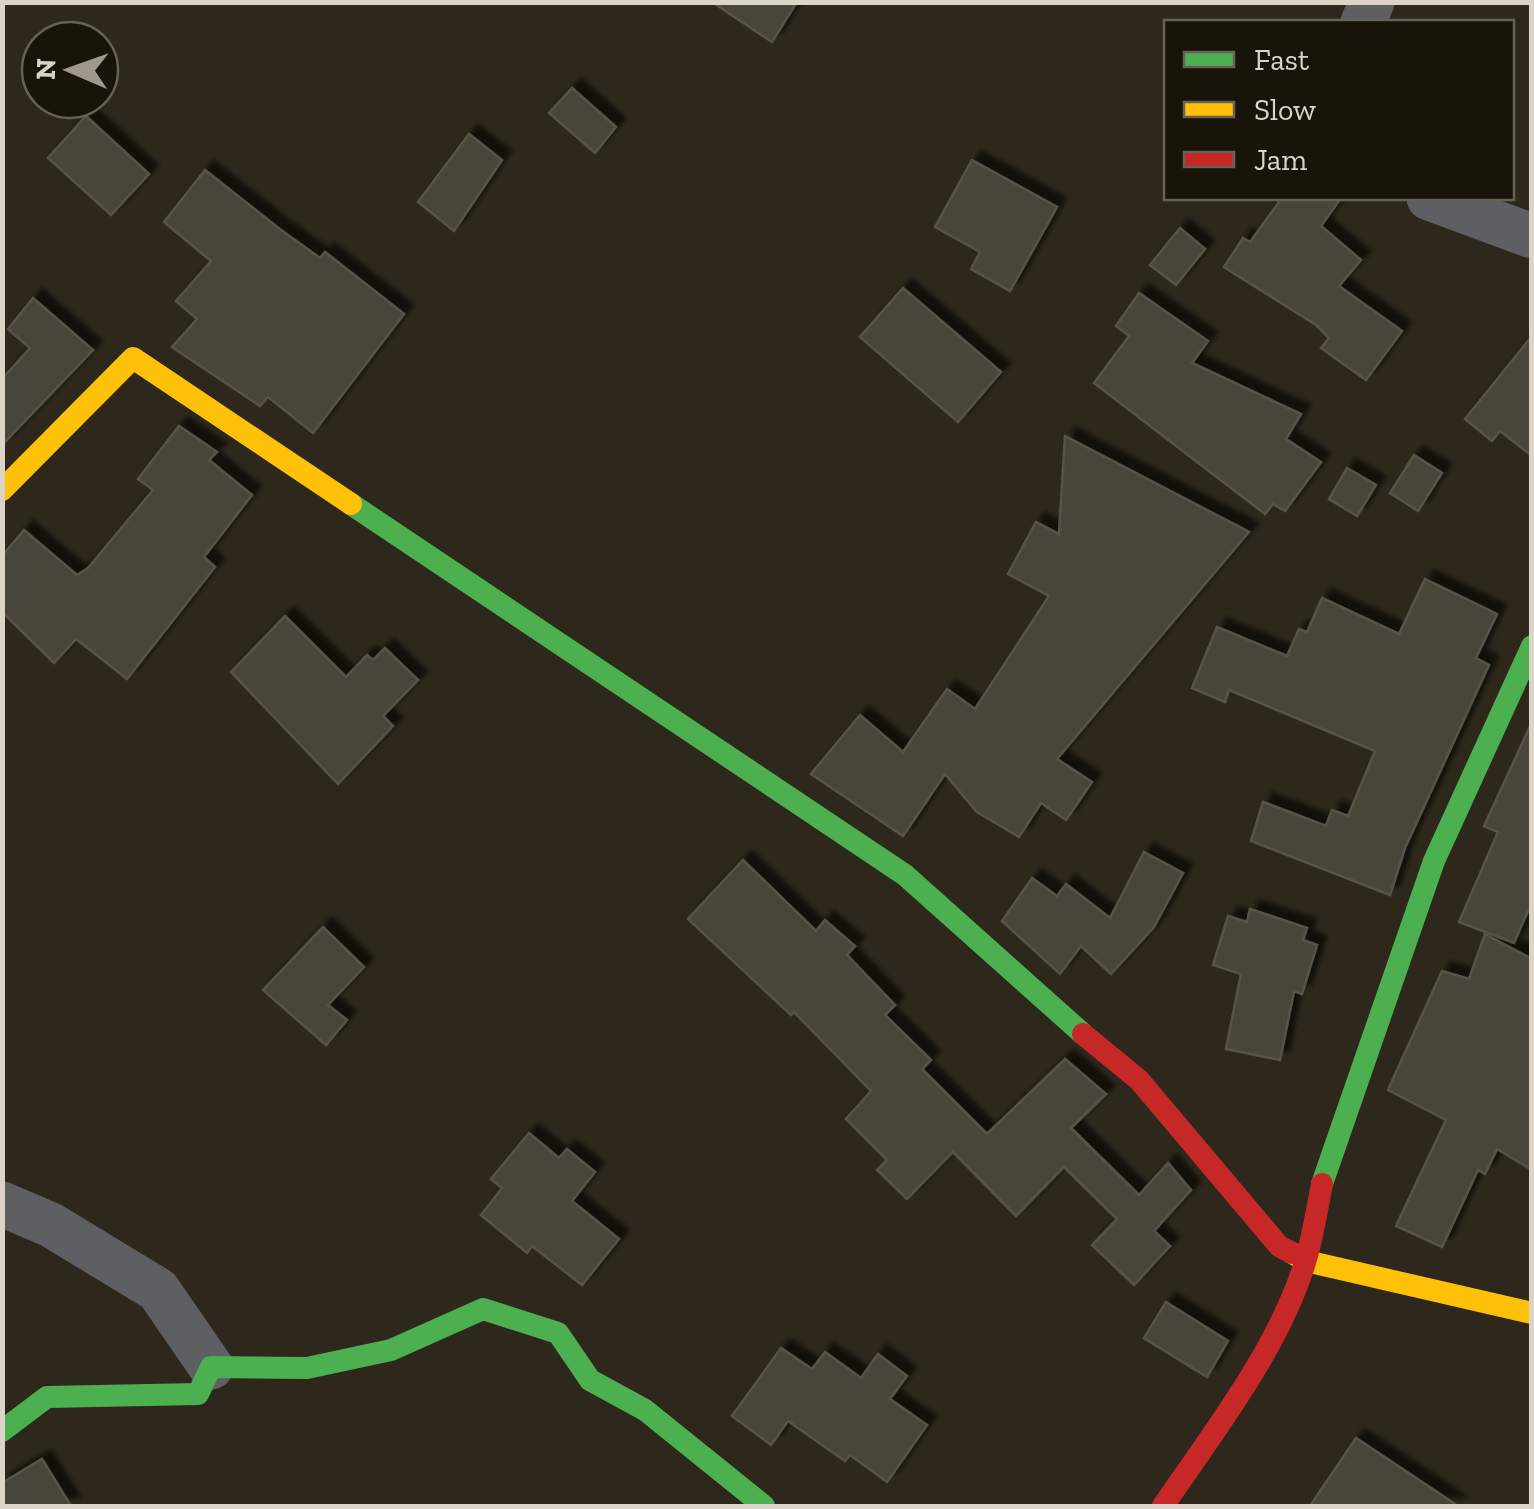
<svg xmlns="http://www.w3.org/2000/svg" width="1534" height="1509" viewBox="0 0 1534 1509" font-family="'Zilla Slab',serif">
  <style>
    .building { fill: #49443a; stroke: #595349; stroke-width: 2.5; filter: url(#shadow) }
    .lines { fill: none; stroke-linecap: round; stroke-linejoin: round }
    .street { stroke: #5e5f63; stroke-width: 45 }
    .fast { stroke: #4caf50; stroke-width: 22 }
    .slow { stroke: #ffc107; stroke-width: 22 }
    .jam { stroke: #c62828; stroke-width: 22 }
  </style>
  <defs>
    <filter id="shadow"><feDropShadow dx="9" dy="-9" stdDeviation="2.5" flood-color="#0009"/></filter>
  </defs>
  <rect width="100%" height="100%" fill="#2e281c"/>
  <!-- building -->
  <g class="building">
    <polygon points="712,2 797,2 772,42"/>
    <polygon points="572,88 616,127 595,153 549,113"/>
    <polygon points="86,116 149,174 111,215 48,158"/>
    <polygon points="469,134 502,160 454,231 418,202"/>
    <polygon points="972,160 1057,207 1010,291 971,269 980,252 935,227"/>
    <polygon points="205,170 281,230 320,258 325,252 404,314 313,433 268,397 260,406 172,347 197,319 176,301 211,261 164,222"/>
    <polygon points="1282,198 1341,198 1321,226 1361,260 1339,286 1402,331 1366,380 1321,348 1329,338 1316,325 1224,267 1243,238 1250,242"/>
    <polygon points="1180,228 1205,249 1176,285 1150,265"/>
    <polygon points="903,288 1001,372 958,422 860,337"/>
    <polygon points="1139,293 1208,341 1192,363 1301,414 1286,439 1321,462 1285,511 1273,504 1265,514 1094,383 1129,336 1116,326"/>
    <polygon points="33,298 93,350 2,445 2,379 30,348 8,329"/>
    <polygon points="1532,336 1532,456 1500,431 1492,441 1465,419"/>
    <polygon points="179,426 217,452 209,460 252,495 204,557 215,567 127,679 76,639 54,663 2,612 2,556 24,530 77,575 88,568 153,490 138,479"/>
    <polygon points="1065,436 1249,532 1057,759 1092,782 1066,820 1041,803 1019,837 977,812 945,774 903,836 811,774 860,715 903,752 947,689 975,709 1049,596 1008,574 1036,522 1059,534"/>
    <polygon points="1414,455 1442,473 1418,511 1390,493"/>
    <polygon points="1347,468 1376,485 1357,516 1329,499"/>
    <polygon points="1425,579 1497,614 1476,658 1489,665 1405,848 1390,895 1251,841 1263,802 1326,826 1332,810 1348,816 1375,751 1229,690 1225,702 1192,688 1217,627 1287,656 1299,629 1307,632 1322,598 1399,634"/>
    <polygon points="285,616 346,677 367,655 373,660 385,648 418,680 383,716 393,726 338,784 231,672"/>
    <polygon points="1532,722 1532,902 1514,943 1459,922 1498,832 1484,826"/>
    <polygon points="1144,852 1183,873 1154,927 1111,974 1081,946 1060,974 1002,921 1032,878 1057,896 1066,884 1110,918"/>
    <polygon points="743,860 816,931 825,920 855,946 847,955 895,1005 885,1015 931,1060 922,1069 987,1134 1065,1059 1106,1094 1071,1128 1139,1195 1168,1163 1191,1190 1154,1231 1170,1246 1134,1285 1092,1245 1117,1219 1064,1167 1016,1216 953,1152 907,1199 877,1170 887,1160 846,1119 871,1091 794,1012 791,1015 688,919"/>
    <polygon points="1250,909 1307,928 1303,940 1317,945 1302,994 1294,991 1280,1060 1226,1049 1241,974 1213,965 1228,916 1247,922"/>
    <polygon points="323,927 364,967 328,1005 347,1020 326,1045 263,990"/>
    <polygon points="1485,934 1532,959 1532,1170 1497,1149 1485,1174 1478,1170 1442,1247 1396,1226 1446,1120 1388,1090 1442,971 1469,979"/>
    <polygon points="529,1133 559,1158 567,1149 595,1172 572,1201 619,1239 582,1285 532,1246 527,1253 481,1215 502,1188 491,1179"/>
    <polygon points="1166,1302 1228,1341 1207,1377 1144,1338"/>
    <polygon points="781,1348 812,1369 825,1352 861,1378 878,1354 907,1376 890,1399 927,1425 887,1482 850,1455 845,1461 788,1421 771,1445 732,1416"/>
    <polygon points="1356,1438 1458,1506 1310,1506"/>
    <polygon points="42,1459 71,1506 2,1506 2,1483"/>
  </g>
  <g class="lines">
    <!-- street -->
    <g class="street">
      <polyline points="1363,22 1372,2"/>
      <polyline points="1429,198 1532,236"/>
      <polyline points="2,1204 51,1225 158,1290 211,1367"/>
    </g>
    <!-- fast -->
    <g class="fast">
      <polyline points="351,504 905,875 1083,1034"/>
      <polyline points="1322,1184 1434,861 1532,646"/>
      <polyline points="2,1431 47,1397 198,1394 211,1367 307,1368 391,1350 483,1309 558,1333 590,1380 645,1410 764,1506"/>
    </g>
    <!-- slow -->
    <g class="slow">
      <polyline points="2,490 133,358 351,504"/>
      <polyline points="1292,1253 1306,1261 1532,1313"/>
    </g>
    <!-- jam -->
    <g class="jam">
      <polyline points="1083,1034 1139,1080 1279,1246 1292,1253"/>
      <path d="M 1163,1506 C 1213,1433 1281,1345 1306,1259 C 1313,1235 1317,1209 1322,1184"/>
    </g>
  </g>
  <!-- border -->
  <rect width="1534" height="1509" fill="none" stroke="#dcd5c7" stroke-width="10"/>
  <!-- legend -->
  <rect x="1164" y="20" width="350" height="180" fill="#19140a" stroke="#676156" stroke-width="2.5"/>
  <rect x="1184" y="52" width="50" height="15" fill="#4caf50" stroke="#676156" stroke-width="2.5"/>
  <text x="1254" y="70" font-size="30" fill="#dcd5c7">Fast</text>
  <rect x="1184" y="102" width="50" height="15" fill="#ffc107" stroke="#676156" stroke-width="2.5"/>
  <text x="1254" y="120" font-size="30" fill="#dcd5c7">Slow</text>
  <rect x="1184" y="152" width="50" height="15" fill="#c62828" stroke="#676156" stroke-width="2.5"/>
  <text x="1254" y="170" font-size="30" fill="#dcd5c7">Jam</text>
  <!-- north arrow -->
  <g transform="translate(70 70) rotate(272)"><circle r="48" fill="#19140a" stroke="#676156" stroke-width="2.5"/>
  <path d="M0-8L18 38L0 25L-18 38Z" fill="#9f988b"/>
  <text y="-15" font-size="28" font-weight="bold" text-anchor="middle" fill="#dcd5c7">N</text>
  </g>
</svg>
